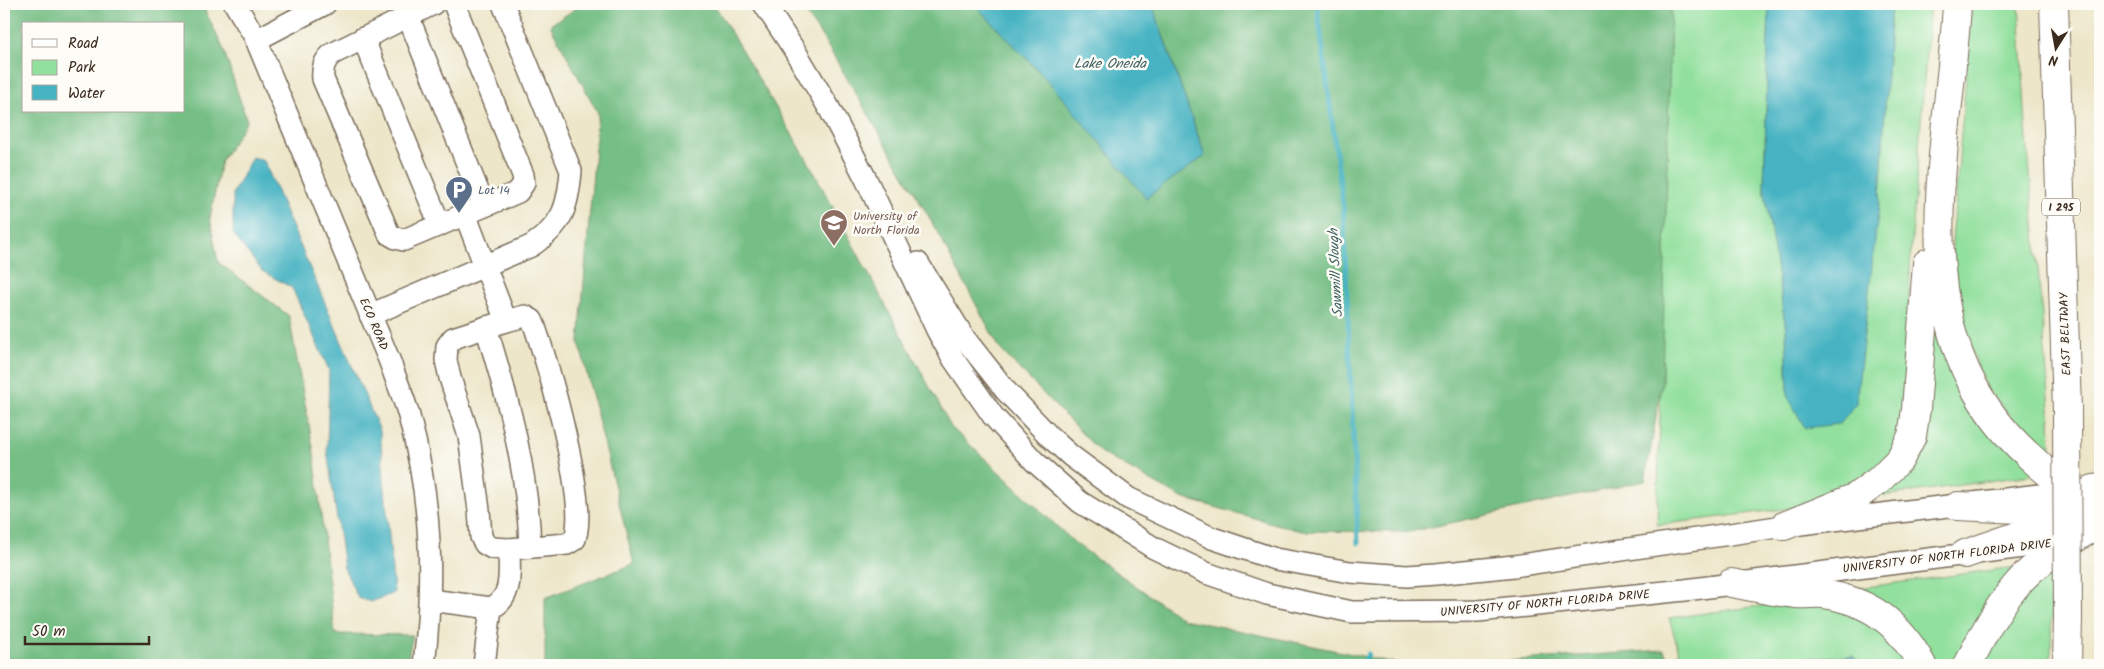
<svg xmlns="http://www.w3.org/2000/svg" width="2104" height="669" viewBox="0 0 2104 669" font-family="Kalam,sans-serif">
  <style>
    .green { fill: #92e09d; stroke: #66855e }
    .forest { fill: #75be84; stroke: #587451; fill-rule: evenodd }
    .water { fill: #46b3c2; stroke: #406e70 }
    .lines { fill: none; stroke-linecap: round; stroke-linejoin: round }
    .stream { stroke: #46b3c2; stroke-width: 5 }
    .minor-casing { stroke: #796c5a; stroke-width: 24 }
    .major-casing { stroke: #796c5a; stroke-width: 30 }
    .highway-casing { stroke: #796c5a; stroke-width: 30 }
    .minor { stroke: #fff; stroke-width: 21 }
    .major { stroke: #fff; stroke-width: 28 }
    .highway { stroke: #fff; stroke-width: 28 }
    .highway-bridge-casing { stroke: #796c5a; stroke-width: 30; stroke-linecap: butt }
    .highway-bridge { stroke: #fff; stroke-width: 28 }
    .labels { text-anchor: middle; stroke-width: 5; stroke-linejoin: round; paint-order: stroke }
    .shield { fill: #fdfcf7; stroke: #75695f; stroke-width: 1 }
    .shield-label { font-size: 11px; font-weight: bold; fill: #3b2a1e }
    .service-label { font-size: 12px; fill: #4e5e75; stroke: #fdfcf7; text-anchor: start }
    .education-label { font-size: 12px; fill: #785e54; stroke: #fdfcf7; text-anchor: start }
    .street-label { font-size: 12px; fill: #3b2a1e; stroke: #fdfcf7 }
    .water-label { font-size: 14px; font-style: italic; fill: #3f6160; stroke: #fdfcf7 }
  </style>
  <rect width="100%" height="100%" fill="#fdfcf7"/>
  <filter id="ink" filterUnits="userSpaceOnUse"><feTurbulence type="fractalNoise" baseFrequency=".02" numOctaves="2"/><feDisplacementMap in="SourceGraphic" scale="10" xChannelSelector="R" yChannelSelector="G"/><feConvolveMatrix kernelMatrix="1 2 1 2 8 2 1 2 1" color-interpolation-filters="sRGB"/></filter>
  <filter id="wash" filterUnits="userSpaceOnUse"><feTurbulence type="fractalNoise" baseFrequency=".0096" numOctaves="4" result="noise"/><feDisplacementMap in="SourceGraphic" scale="20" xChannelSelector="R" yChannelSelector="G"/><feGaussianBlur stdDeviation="1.12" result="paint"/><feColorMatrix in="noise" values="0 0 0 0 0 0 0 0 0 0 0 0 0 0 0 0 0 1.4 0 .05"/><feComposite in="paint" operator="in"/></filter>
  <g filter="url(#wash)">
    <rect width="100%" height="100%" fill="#ede6c9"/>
    <!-- green -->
    <g class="green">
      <polygon points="1671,4 1769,4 1764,187 1786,330 1788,397 1880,197 1891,4 1930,4 1911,250 1903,433 1891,463 1817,505 1657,525"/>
      <polygon points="1972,4 2019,4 2026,127 2050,409 2051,461 1986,388 1958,313 1952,242"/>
      <polygon points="1937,319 2032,473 2030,475 1884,496 1881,492"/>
      <polygon points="2015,567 1959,665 1933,665 1858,591 1859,588"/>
      <path d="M 2052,570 L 2051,665 L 1980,665 C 1998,630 2017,591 2052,570 Z"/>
      <polygon points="1805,600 1854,608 1915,665 1860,665 1853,656 1795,659 1783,665 1683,665 1669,618"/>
    </g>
    <!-- forest -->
    <g class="forest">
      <path d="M 4,4 L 202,4 L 223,48 L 247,121 L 221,161 L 210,218 L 218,262 L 289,316 L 314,453 L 335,634 L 413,635 L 406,665 L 4,665 ZM 24,24 L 184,24 L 184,111 L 24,111 Z"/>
      <polygon points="583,4 714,4 808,161 951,427 1076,544 1183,619 1405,665 545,665 545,598 634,564 579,342 598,113 550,25"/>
      <polygon points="799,4 974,4 1049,82 1205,156 1152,4 1671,4 1662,382 1645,481 1409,532 1301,531 1182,498 1101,453 1000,349 929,217 823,38"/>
      <polygon points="1664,650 1670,665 1450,665"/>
    </g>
    <!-- water -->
    <g class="water">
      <polygon points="974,4 1152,4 1205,156 1146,198 1049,82"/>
      <polygon points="1769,4 1891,4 1880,197 1856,404 1839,424 1805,428 1788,397 1786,330 1764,187"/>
      <polygon points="252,157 264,161 380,431 394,593 371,602 358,598 344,568 327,450 329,370 292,288 262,271 233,234 233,193"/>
      <polygon points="1853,656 1860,665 1783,665 1795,659"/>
    </g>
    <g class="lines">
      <!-- stream -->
      <g class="stream">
        <polyline points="1317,4 1343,205 1358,543"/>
        <polyline points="1363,665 1368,654"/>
      </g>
    </g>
  </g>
  <g filter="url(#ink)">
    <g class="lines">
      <defs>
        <g id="minor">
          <path d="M 235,4 L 255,37 L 390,362 C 396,380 404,398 409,416 C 432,501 434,579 424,665"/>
          <path d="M 433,4 L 332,54 C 324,61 322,68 323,79 L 389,234 L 396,238 L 404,240 L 518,192 L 524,183 L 523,175 L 454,4"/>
          <polyline points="764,4 795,51 829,108 866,179 937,330 954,360 993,416 1034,461 1080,502 1154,548 1206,573 1267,594 1352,612 1478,611 1685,590 2071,541"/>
          <polyline points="408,16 484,206"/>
          <polyline points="363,38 440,225"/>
          <polyline points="256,40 325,4"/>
          <polyline points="918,263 965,339 1006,391 1050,437 1071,456 1128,498 1212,538 1275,559 1350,572 1407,576 1436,574 1514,566 1784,526 2080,490"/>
          <path d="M 370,315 L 531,246 C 563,225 568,207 571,171 L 503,4"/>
          <path d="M 506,321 L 525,316 L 532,320 L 535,327 C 551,375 564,423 573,473 C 576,493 581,519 575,539 L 567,544 L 509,549"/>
          <path d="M 486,327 C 508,399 528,471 530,547"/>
          <path d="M 430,600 L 491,608 C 514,598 509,570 509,549 L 492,548 L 485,544 L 481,537 L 479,510 L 469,436 L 450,378 L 446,360 L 447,346 L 453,338 L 506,321 L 465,214"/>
          <polyline points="484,665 491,608"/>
        </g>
        <polyline id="major" points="2093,489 2100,488"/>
        <g id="highway">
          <path d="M 1957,4 C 1949,159 1895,334 2027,454 C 2048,474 2073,494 2100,507"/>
          <polyline points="2054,4 2067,410"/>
          <polyline points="1958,506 2018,509 2066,519"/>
          <polyline points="1784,526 1856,497 1879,480 1900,459 1912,436 1916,409 1927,263"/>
          <polyline points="1965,554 2023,534 2088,503"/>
          <path d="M 1731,583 C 1753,587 1775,592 1796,594 C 1805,595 1814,593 1823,594 C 1871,601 1900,624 1922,665"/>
          <path d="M 1968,665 C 1983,633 2004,594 2031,570 C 2053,552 2076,537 2100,523"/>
          <polyline points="2067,665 2068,618"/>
        </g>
      </defs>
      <!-- minor casing -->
      <use href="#minor" class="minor-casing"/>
      <!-- major casing -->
      <use href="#major" class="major-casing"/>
      <!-- highway casing -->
      <use href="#highway" class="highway-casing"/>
      <!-- minor -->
      <use href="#minor" class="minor"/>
      <!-- major -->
      <use href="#major" class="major"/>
      <!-- highway -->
      <use href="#highway" class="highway"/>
      <defs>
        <polyline id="highway-bridge" points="2067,410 2068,618"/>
      </defs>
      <!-- highway-bridge casing -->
      <use href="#highway-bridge" class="highway-bridge-casing"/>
      <!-- highway-bridge -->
      <use href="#highway-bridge" class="highway-bridge"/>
    </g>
  </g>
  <!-- icons -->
  <defs>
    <symbol id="parking-pin" viewBox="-11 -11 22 30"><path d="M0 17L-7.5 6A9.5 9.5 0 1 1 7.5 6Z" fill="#5c6f8a" stroke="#fdfcf7"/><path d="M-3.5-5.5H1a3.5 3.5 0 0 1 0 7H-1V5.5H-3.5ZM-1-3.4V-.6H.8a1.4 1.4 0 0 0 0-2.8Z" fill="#fff"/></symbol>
    <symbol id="university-pin" viewBox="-11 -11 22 30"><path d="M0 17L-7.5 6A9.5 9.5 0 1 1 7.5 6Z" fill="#8d6e63" stroke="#fdfcf7"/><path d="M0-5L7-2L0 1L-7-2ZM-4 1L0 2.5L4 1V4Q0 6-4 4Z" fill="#fff"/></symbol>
  </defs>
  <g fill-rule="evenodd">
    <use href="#parking-pin" x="443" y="174" width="32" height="43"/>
    <use href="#university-pin" x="818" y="207" width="32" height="43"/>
  </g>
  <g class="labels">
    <!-- shield labels -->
    <rect class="shield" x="2042" y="198.5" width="38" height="17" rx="4"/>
    <g class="shield-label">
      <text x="2061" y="211">I 295</text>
    </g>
    <!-- service labels -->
    <g class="service-label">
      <text x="478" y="194">Lot 14</text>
    </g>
    <!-- education labels -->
    <g class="education-label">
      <text x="853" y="220">University of<tspan x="853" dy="14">North Florida</tspan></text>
    </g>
    <!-- street labels -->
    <g class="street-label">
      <text transform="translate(374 324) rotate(67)" y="4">ECO ROAD</text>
      <text transform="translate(2065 334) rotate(-92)" y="4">EAST BELTWAY</text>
      <text transform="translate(1947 556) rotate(-7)" y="4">UNIVERSITY OF NORTH FLORIDA DRIVE</text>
      <text transform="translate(1545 603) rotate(-5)" y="4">UNIVERSITY OF NORTH FLORIDA DRIVE</text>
    </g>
    <!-- water labels -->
    <g class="water-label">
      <text x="1110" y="68">Lake Oneida</text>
      <text transform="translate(1335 273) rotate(-93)" y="5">Sawmill Slough</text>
    </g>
  </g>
  <!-- margin -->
  <rect width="2104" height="669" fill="none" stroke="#fdfcf7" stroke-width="20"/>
  <!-- legend -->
  <rect x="22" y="22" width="162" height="90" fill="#fdfcf7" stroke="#afa8a0"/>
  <rect x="32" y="39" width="25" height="8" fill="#ffffff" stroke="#afa8a0"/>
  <text x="68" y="48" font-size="15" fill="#3b2a1e">Road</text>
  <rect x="32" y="60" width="25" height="15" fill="#92e09d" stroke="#afa8a0"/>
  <text x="68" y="72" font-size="15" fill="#3b2a1e">Park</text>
  <rect x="32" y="85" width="25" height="15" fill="#46b3c2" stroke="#afa8a0"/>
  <text x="68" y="98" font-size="15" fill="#3b2a1e">Water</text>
  <!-- north arrow -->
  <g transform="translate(2056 48) rotate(191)" stroke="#fdfcf7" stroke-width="4" paint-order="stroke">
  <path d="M0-4L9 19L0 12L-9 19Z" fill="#3b2a1e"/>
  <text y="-8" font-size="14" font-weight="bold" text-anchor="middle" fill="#3b2a1e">N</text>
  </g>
  <!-- scale -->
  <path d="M25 636v8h124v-8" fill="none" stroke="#3b2a1e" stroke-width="2.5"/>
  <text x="32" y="636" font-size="15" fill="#3b2a1e" stroke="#fdfcf7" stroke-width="4" paint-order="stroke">50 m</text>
</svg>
